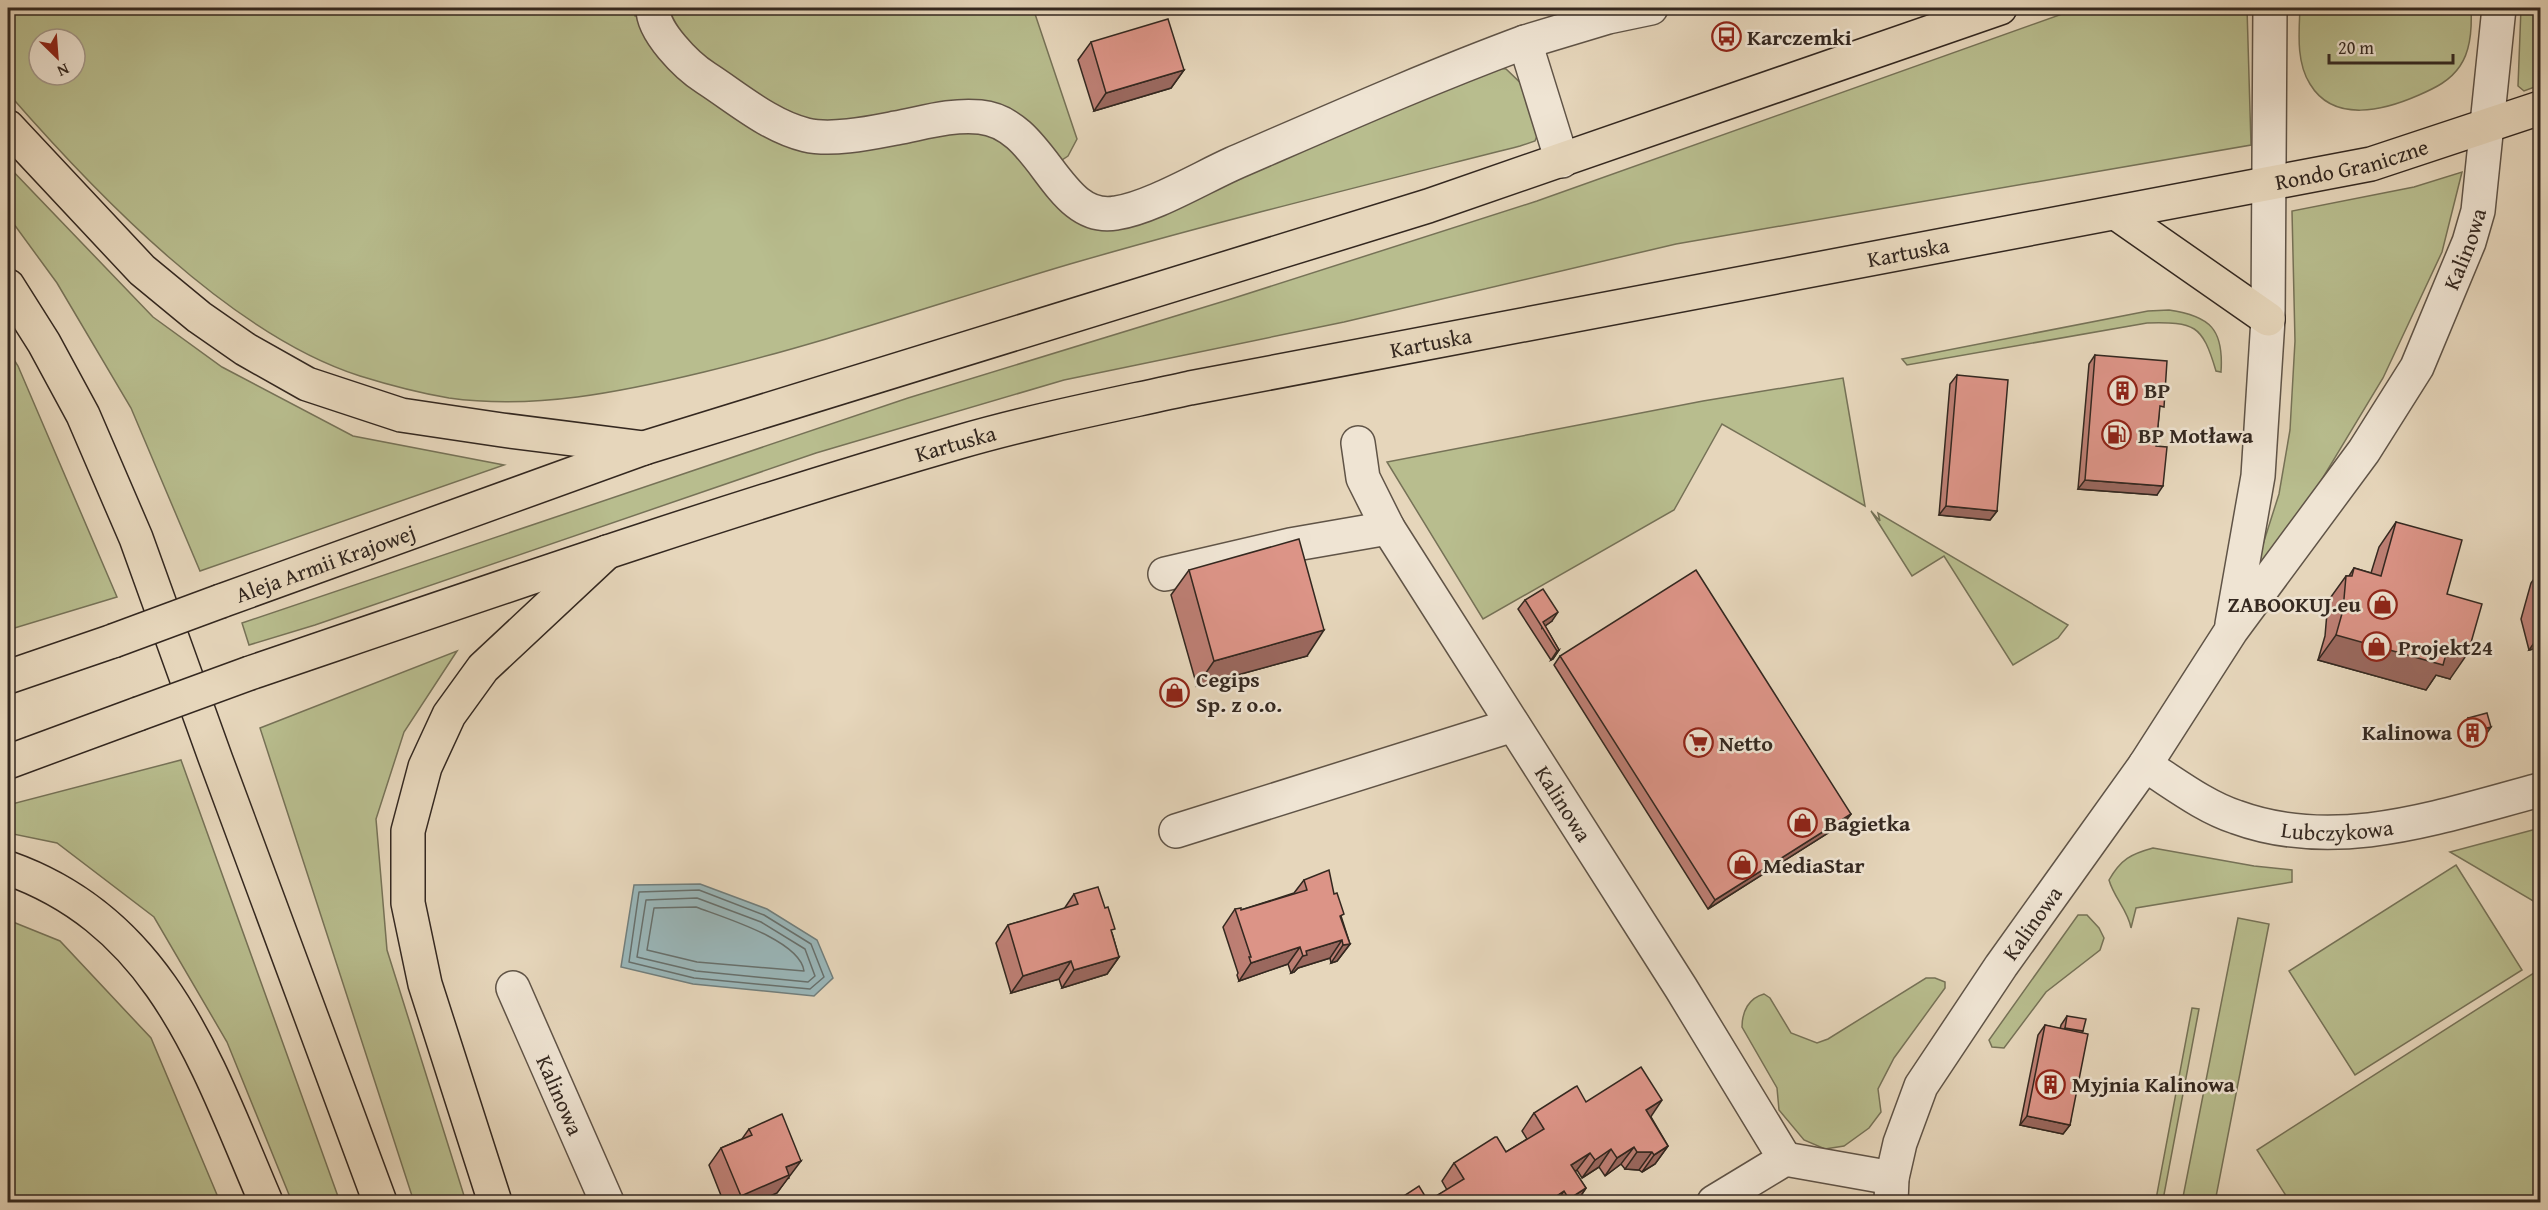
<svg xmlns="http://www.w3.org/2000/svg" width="2548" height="1210" viewBox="0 0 2548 1210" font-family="'Gentium Book Plus',serif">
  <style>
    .green { fill: #b8bd8e; stroke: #767257; stroke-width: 1.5; fill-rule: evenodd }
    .water { fill: #9ab7ba; stroke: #717e7c; stroke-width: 1.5 }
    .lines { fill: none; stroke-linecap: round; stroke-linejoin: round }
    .shore { stroke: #67706d; stroke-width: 1.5 }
    .minor-casing { stroke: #605447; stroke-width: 36 }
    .major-casing { stroke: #342820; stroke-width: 36 }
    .highway-casing { stroke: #342820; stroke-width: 36 }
    .minor { stroke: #efe4d3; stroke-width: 33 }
    .major { stroke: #e6d6bb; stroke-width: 33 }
    .highway { stroke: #e6d6bb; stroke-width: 33 }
    .major-bridge-casing { stroke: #342820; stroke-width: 36; stroke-linecap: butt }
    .major-bridge { stroke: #e6d6bb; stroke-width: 33 }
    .wall { fill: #bd7f74; stroke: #342820; stroke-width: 1.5 }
    .shaded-wall { fill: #9a685e; stroke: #342820; stroke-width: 1.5 }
    .building { fill: #dc9487; stroke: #342820; stroke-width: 1.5 }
    .labels { text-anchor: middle; stroke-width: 5; stroke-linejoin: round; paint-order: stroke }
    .poi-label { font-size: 22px; font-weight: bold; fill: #342820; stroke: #efe4d3; text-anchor: start }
    .street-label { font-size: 22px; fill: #342820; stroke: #efe4d3 }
  </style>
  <rect width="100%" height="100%" fill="#e6d6bb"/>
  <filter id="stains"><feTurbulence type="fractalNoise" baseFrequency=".00333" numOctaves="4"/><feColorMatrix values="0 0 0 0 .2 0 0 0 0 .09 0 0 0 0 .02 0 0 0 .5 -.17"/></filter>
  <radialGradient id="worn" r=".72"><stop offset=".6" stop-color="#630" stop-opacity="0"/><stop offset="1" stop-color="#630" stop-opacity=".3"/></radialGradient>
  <!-- green -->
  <g class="green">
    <path d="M 8,8 L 634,8 L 635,16 L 672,14 L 672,8 L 1033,8 L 1077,139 L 1068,156 L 1056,164 L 1058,201 L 1166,208 L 1173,211 L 1177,209 L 1179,202 L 1493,67 L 1506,69 L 1528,90 L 1539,131 L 1535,141 L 1520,146 C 1370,184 1219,221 1070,264 C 948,300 828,342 704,372 C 621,392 534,410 449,398 C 419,393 389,385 360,376 C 231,335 96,194 8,93 ZM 39,39 L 75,39 L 75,75 L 39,75 Z"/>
    <polygon points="2079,8 2247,8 2251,145 1676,244 1344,322 1064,380 816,453 315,625 249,645 242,623 908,398 1231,299 1537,201"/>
    <path d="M 2300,8 L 2471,8 C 2472,26 2471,50 2460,66 C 2450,81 2435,88 2419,95 C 2385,110 2334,124 2310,84 C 2296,62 2299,32 2300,8 Z"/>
    <polygon points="2521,8 2540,8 2540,85 2524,91 2518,86"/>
    <polygon points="8,166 153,317 222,367 353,436 504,465 200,571 131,408 57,283 8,216"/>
    <polygon points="2462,172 2442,252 2383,378 2269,567 2254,600 2258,560 2279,494 2290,430 2295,341 2292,211 2414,187"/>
    <path d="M 2169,310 C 2210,316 2224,329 2221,372 L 2216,371 C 2202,324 2195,322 2147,323 L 1907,365 L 1902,359 L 2148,311 Z"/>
    <polygon points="8,350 18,366 117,597 8,630"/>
    <polygon points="1843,378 1865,506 1722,424 1674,510 1483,619 1387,462 1703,401"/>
    <polygon points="1871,511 1880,521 1878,513 2068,625 2058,638 2013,665 1944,556 1912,576"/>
    <polygon points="457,651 404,732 376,819 387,950 466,1202 414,1202 260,728"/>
    <polygon points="181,760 340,1202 292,1202 227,1042 154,917 57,843 8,833 8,805"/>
    <polygon points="2540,828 2540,905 2450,852"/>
    <path d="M 2153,848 L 2254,866 L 2292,870 L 2292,882 L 2136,908 L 2131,928 C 2128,910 2114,898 2109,880 C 2121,859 2131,854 2153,848 Z"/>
    <polygon points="2456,865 2522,970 2355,1075 2289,971"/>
    <polygon points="2078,915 2087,915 2099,928 2104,938 2100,950 2046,992 2004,1048 1992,1047 1989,1040"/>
    <polygon points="2238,918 2269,924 2215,1202 2182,1202"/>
    <polygon points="8,920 60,941 151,1038 220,1202 8,1202"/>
    <polygon points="2540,969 2540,1192 2524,1202 2290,1202 2257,1150"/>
    <path d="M 1926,978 L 1935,978 L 1945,982 L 1945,988 L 1894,1058 L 1878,1089 L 1881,1112 L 1869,1128 L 1844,1146 L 1825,1149 L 1804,1140 L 1779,1110 L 1777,1088 L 1742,1027 C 1742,1011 1749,998 1764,994 L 1770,998 L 1791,1033 L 1817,1043 L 1828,1039 Z"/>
    <polygon points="2192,1008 2199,1009 2163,1200 2156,1199"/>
  </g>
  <!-- water -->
  <polygon class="water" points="700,884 767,909 817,940 833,978 814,996 693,984 621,967 634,885"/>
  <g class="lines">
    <!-- shore -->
    <g class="shore">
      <polygon points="699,890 764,915 811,944 824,977 810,989 694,978 629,962 639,892"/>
      <polygon points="697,898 761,922 805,949 815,976 808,982 696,971 637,957 646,900"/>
      <path d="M 696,907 C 722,917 800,940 804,971 L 697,962 L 647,950 L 654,908 Z"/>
    </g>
    <defs>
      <g id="minor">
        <path d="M 653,8 C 652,31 687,66 706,78 C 737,98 769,126 806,135 C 832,141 870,133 896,128 C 923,123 952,114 980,117 C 1044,123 1056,224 1116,213 C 1150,208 1199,179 1232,164 C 1329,122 1425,79 1525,42"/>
        <polyline points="1562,161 1525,42 1608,17 1651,8"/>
        <path id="s1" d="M 1358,443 L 1363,478 L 1388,528 L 1681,988 L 1785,1159"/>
        <polyline points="1165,574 1290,545 1388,528"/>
        <polyline points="2232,624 2258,476 2268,319 2270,8"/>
        <path id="s2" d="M 2145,765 C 2174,783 2203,806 2236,817 C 2337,854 2441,816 2540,790"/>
        <polyline points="1176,831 1513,725"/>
        <path id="s3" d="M 513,988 L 607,1202"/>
        <polyline points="1714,1202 1785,1159 1892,1178"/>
        <path id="s4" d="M 1891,1202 L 1892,1178 L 1900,1143 L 1921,1086 L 2001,966 L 2145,765 L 2231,631 L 2364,451 L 2417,367 L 2469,242 L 2478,211 L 2499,8"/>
      </g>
      <g id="major">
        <polyline points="2116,213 2268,319"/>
        <path id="s5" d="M 221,601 L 644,448 L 1428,206 L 2000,8"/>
        <path id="s6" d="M 250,673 C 485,593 720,511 959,442 C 1035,420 1113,405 1190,388 L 2371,164 L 2540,108"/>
        <polyline points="8,677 113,641"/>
        <polyline points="8,762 138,714"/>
      </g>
      <g id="highway">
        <polyline points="8,127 142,270 199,317 245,349 307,384 401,415 502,430 644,448"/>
        <polyline points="8,286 44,343 83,415 136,538 216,760 380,1202"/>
        <path d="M 8,868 C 163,923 207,1065 266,1202"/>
        <polyline points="495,1202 425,984 408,903 408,831 425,767 449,715 483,668 607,552"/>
      </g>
    </defs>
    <!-- minor casing -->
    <use href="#minor" class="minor-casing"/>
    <!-- major casing -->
    <use href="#major" class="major-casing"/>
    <!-- highway casing -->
    <use href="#highway" class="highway-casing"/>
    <!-- minor -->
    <use href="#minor" class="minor"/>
    <!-- major -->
    <use href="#major" class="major"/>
    <!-- highway -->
    <use href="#highway" class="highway"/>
    <defs>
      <g id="major-bridge">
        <polyline points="113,641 221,601"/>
        <polyline points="138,714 250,673"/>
      </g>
    </defs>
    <!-- major-bridge casing -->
    <use href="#major-bridge" class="major-bridge-casing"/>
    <!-- major-bridge -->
    <use href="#major-bridge" class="major-bridge"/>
  </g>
  <!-- wall -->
  <g class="wall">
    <polygon points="1091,42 1184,70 1171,88 1094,111 1078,60"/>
    <polygon points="2095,355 2159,414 2156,446 2157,495 2078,489 2089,364"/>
    <polygon points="1957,375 1997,511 1990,520 1939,515 1950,384"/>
    <polygon points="2396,522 2447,594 2450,679 2436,675 2426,690 2318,660 2325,636 2328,601 2346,576 2349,576 2354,568 2371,573 2379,547"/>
    <polygon points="2541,569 2541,647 2529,650 2521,619 2531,583"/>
    <polygon points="1189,570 1307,656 1197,686 1171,595"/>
    <polygon points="1525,600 1552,621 1545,626 1559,650 1553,659 1551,660 1518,609"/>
    <polygon points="1560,656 1851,814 1844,823 1708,909 1554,665"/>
    <polygon points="2468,718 2485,736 2466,741 2462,727"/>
    <polygon points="1304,880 1334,894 1350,944 1337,961 1331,963 1330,958 1298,968 1294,972 1291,973 1288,964 1239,981 1237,975 1238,973 1223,927 1235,909 1241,910 1294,893"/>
    <polygon points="1074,894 1112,933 1119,957 1107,974 1062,988 1059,979 1011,993 996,943 1008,925 1064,909"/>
    <polygon points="2067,1016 2082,1033 2070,1125 2063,1134 2020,1125 2038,1035 2045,1025 2060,1029 2061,1025"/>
    <polygon points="1586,1102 1651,1117 1668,1146 1655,1164 1642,1172 1639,1170 1625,1169 1621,1164 1605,1176 1599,1167 1582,1178 1577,1170 1575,1172 1586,1188 1576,1203 1393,1203 1428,1201 1447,1190 1442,1181 1454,1163 1506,1152 1527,1139 1522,1131 1534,1113"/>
    <polygon points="749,1129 789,1178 787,1179 777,1193 754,1203 724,1203 709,1165 721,1148 742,1139"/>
  </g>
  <!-- shaded-wall -->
  <g class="shaded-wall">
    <polygon points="1184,70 1171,88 1094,111 1106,93"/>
    <polygon points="2085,480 2163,486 2157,495 2078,489"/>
    <polygon points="1946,506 1997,511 1990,520 1939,515"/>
    <polygon points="1558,612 1552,621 1542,628 1543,622"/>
    <polygon points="1324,630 1307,656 1197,686 1214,661"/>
    <polygon points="2541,633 2541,647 2529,650"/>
    <polygon points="2336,635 2448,647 2468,653 2450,679 2436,675 2426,690 2318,660"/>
    <polygon points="1559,650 1553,659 1551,660 1557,651"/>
    <polygon points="2491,727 2485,736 2466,741 2472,732"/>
    <polygon points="1851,814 1844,823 1708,909 1715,900"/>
    <polygon points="1342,940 1330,958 1298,968 1294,972 1291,973 1306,951"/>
    <polygon points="1350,944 1337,961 1331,963 1343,945"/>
    <polygon points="1300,947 1288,964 1239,981 1251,963"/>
    <polygon points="1119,957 1107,974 1062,988 1074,970"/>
    <polygon points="1071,961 1059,979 1011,993 1023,976"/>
    <polygon points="2065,1028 2083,1031 2077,1040 2058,1037"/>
    <polygon points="1662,1100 1650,1118 1646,1110"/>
    <polygon points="2027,1116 2070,1125 2063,1134 2020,1125"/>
    <polygon points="1668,1146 1655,1164 1642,1172 1654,1155"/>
    <polygon points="1634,1147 1621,1164 1605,1176 1617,1158"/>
    <polygon points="1611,1149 1599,1167 1582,1178 1595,1160"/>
    <polygon points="1637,1152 1652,1152 1639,1170 1625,1169"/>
    <polygon points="1590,1153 1577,1170 1558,1182 1571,1165"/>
    <polygon points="801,1161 777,1193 754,1203 736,1203 741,1196 786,1167"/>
    <polygon points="1586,1188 1576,1203 1567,1203 1569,1199"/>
    <polygon points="1564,1191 1556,1203 1546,1203"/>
  </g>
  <!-- building -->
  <g class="building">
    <polygon points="1168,19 1184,70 1106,93 1091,42"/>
    <polygon points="2095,355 2167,361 2164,407 2160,406 2156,446 2167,447 2163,486 2085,480"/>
    <polygon points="1957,375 2008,380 1997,511 1946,506"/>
    <polygon points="2396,522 2462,540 2447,594 2482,604 2468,653 2448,647 2443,665 2336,635 2343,610 2346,576 2352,576 2354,568 2381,576"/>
    <polygon points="1299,539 1324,630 1214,661 1189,570"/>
    <polygon points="1696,570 1851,814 1715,900 1560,656"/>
    <polygon points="2541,586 2541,602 2538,594"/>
    <polygon points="1543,589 1558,612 1543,622 1559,650 1557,651 1525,600"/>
    <polygon points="2487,713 2491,727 2472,732 2468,718"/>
    <polygon points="1329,870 1334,894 1337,893 1344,914 1340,916 1350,944 1343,945 1342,940 1306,951 1307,955 1303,956 1300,947 1251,963 1249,957 1251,957 1235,909 1241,908 1241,910 1307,890 1304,880"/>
    <polygon points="1098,887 1105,908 1108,907 1115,929 1111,930 1119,957 1074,970 1071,961 1023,976 1008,925 1078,904 1074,894"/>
    <polygon points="2067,1016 2086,1019 2083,1031 2065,1028"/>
    <polygon points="2045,1025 2088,1034 2070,1125 2027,1116"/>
    <polygon points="1641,1067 1662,1100 1646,1110 1668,1146 1654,1155 1652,1152 1637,1152 1634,1147 1617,1158 1611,1149 1595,1160 1590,1153 1571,1165 1586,1188 1569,1199 1564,1191 1546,1203 1536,1203 1534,1199 1528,1203 1393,1203 1419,1186 1428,1201 1464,1179 1454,1163 1495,1137 1497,1137 1506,1152 1544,1129 1534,1113 1575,1087 1577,1086 1586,1102"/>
    <polygon points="782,1114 801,1161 786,1167 789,1175 741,1196 721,1148 752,1135 749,1129"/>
  </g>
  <!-- icons -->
  <defs>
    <symbol id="bus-ring" viewBox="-11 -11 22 22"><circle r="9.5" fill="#efe4d3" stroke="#8f2418" stroke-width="1.5"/><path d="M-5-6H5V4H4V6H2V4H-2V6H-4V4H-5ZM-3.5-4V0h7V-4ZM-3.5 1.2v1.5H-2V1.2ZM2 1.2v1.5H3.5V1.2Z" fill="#8f2418"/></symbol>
    <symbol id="building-ring" viewBox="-11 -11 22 22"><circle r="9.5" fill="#efe4d3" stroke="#8f2418" stroke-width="1.5"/><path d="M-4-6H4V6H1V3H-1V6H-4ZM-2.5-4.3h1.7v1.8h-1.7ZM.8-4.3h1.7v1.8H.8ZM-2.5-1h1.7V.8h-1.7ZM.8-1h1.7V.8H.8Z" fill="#8f2418"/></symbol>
    <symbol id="fuel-ring" viewBox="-11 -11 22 22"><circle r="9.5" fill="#efe4d3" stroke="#8f2418" stroke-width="1.5"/><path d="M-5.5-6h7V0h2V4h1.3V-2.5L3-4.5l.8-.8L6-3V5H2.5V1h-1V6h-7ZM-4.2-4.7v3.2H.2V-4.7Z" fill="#8f2418"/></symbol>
    <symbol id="shop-ring" viewBox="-11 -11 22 22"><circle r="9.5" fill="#efe4d3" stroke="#8f2418" stroke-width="1.5"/><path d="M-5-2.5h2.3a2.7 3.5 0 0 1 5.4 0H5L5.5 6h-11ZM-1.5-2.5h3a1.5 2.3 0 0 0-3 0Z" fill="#8f2418"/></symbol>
    <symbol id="supermarket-ring" viewBox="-11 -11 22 22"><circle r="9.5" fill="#efe4d3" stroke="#8f2418" stroke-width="1.5"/><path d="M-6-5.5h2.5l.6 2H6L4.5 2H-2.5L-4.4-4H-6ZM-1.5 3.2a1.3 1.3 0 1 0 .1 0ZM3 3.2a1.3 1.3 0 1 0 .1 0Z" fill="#8f2418"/></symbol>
  </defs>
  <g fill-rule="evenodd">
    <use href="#bus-ring" x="1710" y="20" width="33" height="33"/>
    <use href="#building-ring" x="2106" y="374" width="33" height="33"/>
    <use href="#fuel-ring" x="2100" y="418" width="33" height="33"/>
    <use href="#shop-ring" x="2366" y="588" width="33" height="33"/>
    <use href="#shop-ring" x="2360" y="630" width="33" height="33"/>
    <use href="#shop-ring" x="1158" y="676" width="33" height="33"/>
    <use href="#building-ring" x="2456" y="716" width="33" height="33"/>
    <use href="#supermarket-ring" x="1682" y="726" width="33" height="33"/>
    <use href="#shop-ring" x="1786" y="806" width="33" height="33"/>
    <use href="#shop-ring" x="1726" y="848" width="33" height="33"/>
    <use href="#building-ring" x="2034" y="1068" width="33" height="33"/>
  </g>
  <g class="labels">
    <!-- poi labels -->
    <g class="poi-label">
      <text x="1747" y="45">Karczemki</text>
      <text x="2144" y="398">BP</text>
      <text x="2138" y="443">BP Motława</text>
      <text x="2361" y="612" text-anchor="end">ZABOOKUJ.eu</text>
      <text x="2398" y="655">Projekt24</text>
      <text x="1196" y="687">Cegips<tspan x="1196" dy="25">Sp. z o.o.</tspan></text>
      <text x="2452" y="740" text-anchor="end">Kalinowa</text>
      <text x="1719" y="751">Netto</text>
      <text x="1824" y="831">Bagietka</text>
      <text x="1763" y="873">MediaStar</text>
      <text x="2072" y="1092">Myjnia Kalinowa</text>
    </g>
    <!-- street labels -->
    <g class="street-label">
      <text dy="8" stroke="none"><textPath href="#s6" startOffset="2166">Rondo Graniczne</textPath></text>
      <text dy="8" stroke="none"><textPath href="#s4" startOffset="1122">Kalinowa</textPath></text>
      <text dy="8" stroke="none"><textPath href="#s6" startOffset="1714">Kartuska</textPath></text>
      <text dy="8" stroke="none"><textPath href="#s6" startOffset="1228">Kartuska</textPath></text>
      <text dy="8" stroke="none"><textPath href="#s6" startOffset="742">Kartuska</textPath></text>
      <text dy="8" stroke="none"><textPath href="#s5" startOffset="111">Aleja Armii Krajowej</textPath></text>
      <text dy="8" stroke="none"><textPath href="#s1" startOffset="418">Kalinowa</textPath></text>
      <text dy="8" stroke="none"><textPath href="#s2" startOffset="208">Lubczykowa</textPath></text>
      <text dy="8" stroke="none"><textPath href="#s4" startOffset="318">Kalinowa</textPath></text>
      <text dy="8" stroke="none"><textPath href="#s3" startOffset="117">Kalinowa</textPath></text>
    </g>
  </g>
  <!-- margin -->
  <rect width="2548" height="1210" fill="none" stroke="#e6d6bb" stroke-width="30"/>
  <rect x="9" y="9" width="2530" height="1192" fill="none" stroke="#342820" stroke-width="3"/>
  <rect x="15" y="15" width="2518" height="1180" fill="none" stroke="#342820" stroke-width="1.5"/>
  <!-- north arrow -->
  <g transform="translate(57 57) rotate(155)"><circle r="28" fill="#efe4d3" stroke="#a4998b" stroke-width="1.5"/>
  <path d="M0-4.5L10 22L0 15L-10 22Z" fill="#8f2418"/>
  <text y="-9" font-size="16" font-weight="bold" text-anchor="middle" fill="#342820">N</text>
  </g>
  <!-- scale -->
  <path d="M2329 54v9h124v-9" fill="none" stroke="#342820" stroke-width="3"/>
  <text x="2338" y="54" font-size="18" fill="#342820" stroke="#efe4d3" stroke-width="4.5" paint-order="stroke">20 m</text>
  <rect width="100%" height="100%" filter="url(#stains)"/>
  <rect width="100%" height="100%" fill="url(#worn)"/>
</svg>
